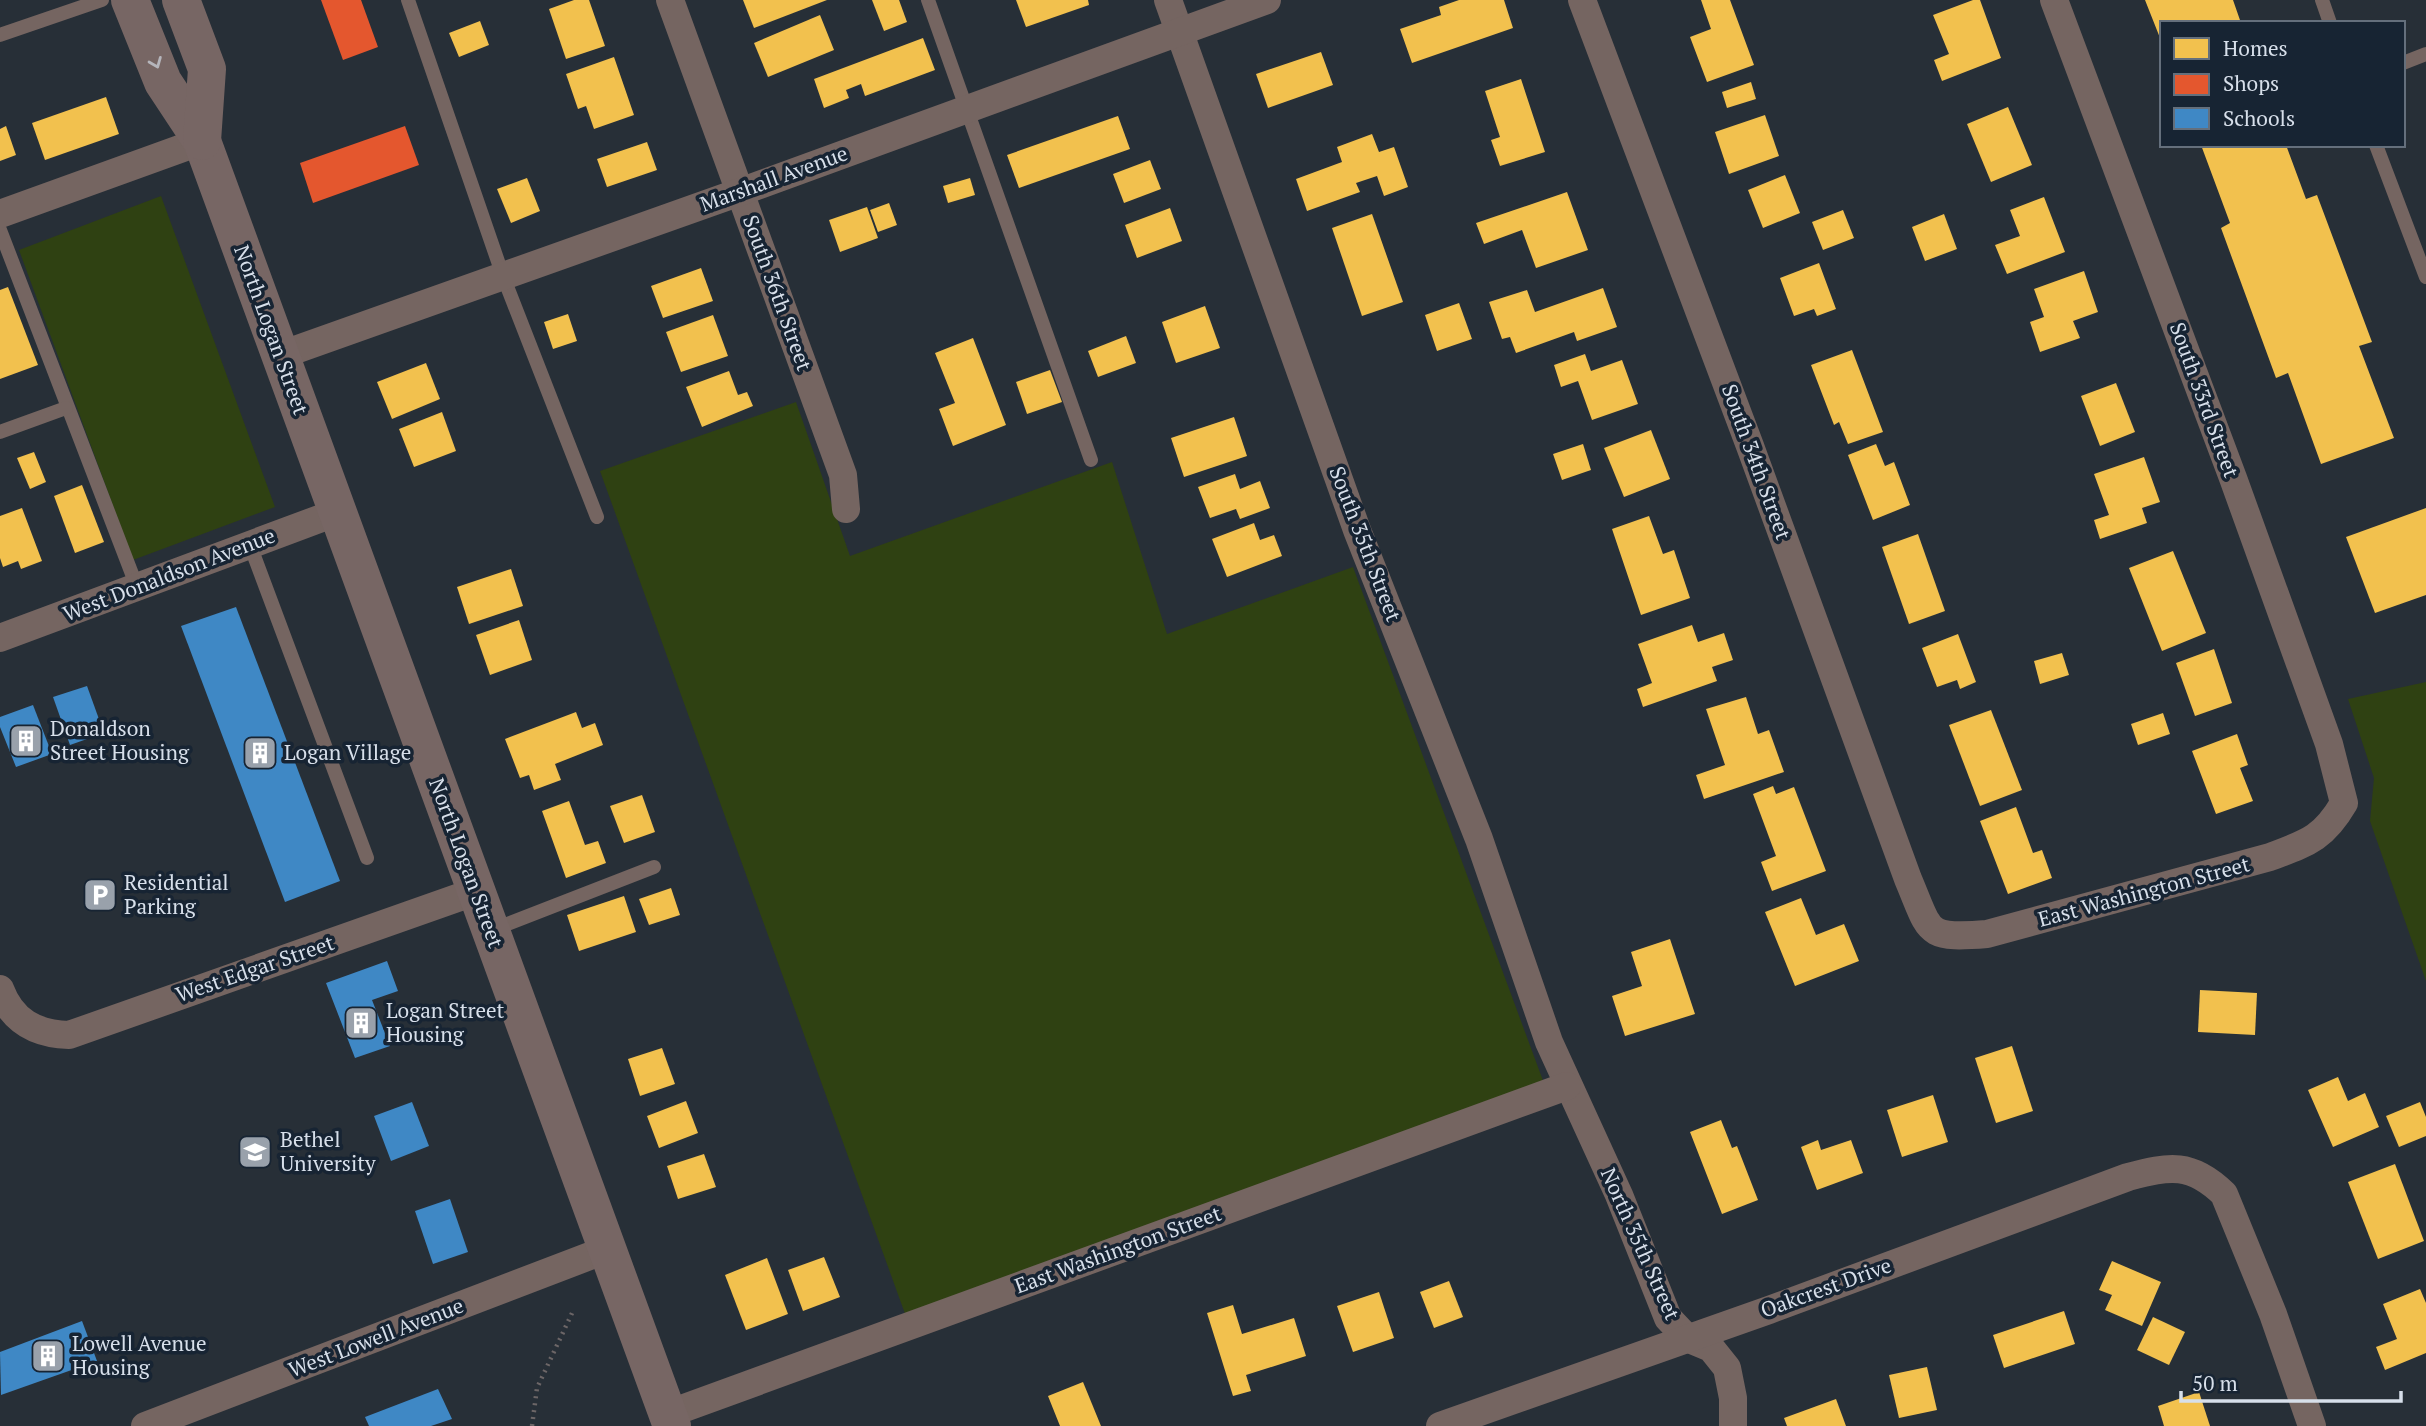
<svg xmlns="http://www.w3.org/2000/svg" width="2426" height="1426" viewBox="0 0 2426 1426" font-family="'PT Serif',serif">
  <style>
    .green { fill: #2f4112 }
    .homes { fill: #f2c14e }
    .shops { fill: #e4572e }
    .schools { fill: #3f88c5 }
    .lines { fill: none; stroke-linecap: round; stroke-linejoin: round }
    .path { stroke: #6c6667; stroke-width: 4.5; stroke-dasharray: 2 5; stroke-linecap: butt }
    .lane { stroke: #756561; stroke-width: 14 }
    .street { stroke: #756561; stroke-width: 28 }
    .secondary { stroke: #776664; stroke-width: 38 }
    .oneway { stroke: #b5b5bb }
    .labels { text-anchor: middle; stroke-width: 7; stroke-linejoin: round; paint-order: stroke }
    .street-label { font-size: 21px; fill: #d7dfea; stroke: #172433 }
    .poi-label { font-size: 21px; fill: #d7dfea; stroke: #172433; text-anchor: start }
  </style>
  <rect width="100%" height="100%" fill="#272f37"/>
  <!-- green -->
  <g class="green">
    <polygon points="161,196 275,507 133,560 19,250"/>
    <polygon points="796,402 850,556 1112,462 1167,634 1353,567 1545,1086 908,1322 600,471"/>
    <polygon points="2426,682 2426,981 2370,821 2374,778 2348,699"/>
  </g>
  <!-- homes -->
  <g class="homes">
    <polygon points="574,0 589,0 605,46 566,59 549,9"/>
    <polygon points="743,0 827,0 754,28"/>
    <polygon points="872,0 899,0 907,22 884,31"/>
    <polygon points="1016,0 1088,0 1089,5 1026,27"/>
    <polygon points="1459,0 1504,0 1513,28 1412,63 1400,29 1441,15 1439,7"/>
    <polygon points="1701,0 1730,0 1754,65 1707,82 1690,37 1711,29"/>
    <polygon points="1973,0 1980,0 2001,58 1942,81 1934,60 1949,54 1933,15"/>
    <polygon points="2145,0 2233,0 2241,23 2162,23 2162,43"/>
    <polygon points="820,15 834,50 768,77 754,43"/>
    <polygon points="480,21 489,45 459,57 449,33"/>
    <polygon points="923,38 935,70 865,96 861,84 846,90 849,98 824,108 814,79"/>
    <polygon points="1321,52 1333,85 1268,108 1256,74"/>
    <polygon points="614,57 634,115 594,129 586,106 578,109 566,74"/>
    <polygon points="1521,79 1545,152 1500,166 1491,140 1500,137 1485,91"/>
    <polygon points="1751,82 1756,99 1727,108 1722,92"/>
    <polygon points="106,97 119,134 45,160 32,123"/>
    <polygon points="2008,107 2032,165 1991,182 1967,124"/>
    <polygon points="1765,115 1779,156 1729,174 1715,132"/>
    <polygon points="1118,116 1130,149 1019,188 1007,155"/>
    <polygon points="6,126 16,155 0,161 0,129"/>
    <polygon points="1372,134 1379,152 1394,147 1408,187 1384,196 1377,176 1356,183 1360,192 1307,211 1296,179 1342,162 1337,147"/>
    <polygon points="647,142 657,170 607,187 597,159"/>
    <polygon points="2201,145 2286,145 2306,199 2317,195 2372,342 2359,346 2394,438 2321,464 2288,373 2276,378 2221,228 2230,223"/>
    <polygon points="1150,160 1161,189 1124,203 1113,174"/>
    <polygon points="1785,175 1800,213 1763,228 1748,190"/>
    <polygon points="527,178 540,211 511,223 497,189"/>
    <polygon points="970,178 975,195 948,203 943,186"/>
    <polygon points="1567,192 1588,250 1536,268 1522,230 1484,244 1476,223"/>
    <polygon points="2044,197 2065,252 2007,274 1995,245 2020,236 2010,210"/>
    <polygon points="889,203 897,225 878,232 870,210"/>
    <polygon points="867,207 878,238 840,252 829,220"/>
    <polygon points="1170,208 1182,241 1137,258 1125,225"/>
    <polygon points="1843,210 1854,238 1823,250 1812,222"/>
    <polygon points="1372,214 1403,302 1362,316 1332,228"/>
    <polygon points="1944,214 1957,249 1925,261 1912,227"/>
    <polygon points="1819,263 1836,309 1817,316 1814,309 1794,316 1780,278"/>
    <polygon points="701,268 713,301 663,318 651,286"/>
    <polygon points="2084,271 2098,312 2073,321 2080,338 2040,352 2030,322 2044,317 2034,289"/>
    <polygon points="8,287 38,365 0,379 0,290"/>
    <polygon points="1603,288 1617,327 1577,341 1574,332 1516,353 1510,337 1502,339 1489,302 1527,290 1535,312"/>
    <polygon points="1459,303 1472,339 1437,351 1425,315"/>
    <polygon points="1205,306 1220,348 1176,363 1162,322"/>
    <polygon points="568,314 577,341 553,349 544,322"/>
    <polygon points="713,315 728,356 681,372 666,332"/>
    <polygon points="1126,336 1136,363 1098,377 1088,351"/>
    <polygon points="973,338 1006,425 953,446 939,409 955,403 935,353"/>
    <polygon points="1852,350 1883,432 1848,444 1839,422 1834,425 1811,365"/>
    <polygon points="1585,354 1591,371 1622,360 1638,404 1592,420 1578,381 1561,387 1554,365"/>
    <polygon points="426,363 440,399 392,419 377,382"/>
    <polygon points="1050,370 1062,402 1027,414 1016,382"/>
    <polygon points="729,371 738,395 747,392 753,406 702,427 686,387"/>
    <polygon points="2116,383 2135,432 2100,446 2081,396"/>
    <polygon points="442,412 456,451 414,467 399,429"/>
    <polygon points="1234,417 1247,456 1184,477 1171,438"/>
    <polygon points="1651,430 1670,479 1624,497 1604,448"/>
    <polygon points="1583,444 1591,470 1562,480 1553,454"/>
    <polygon points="1876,444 1885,466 1894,462 1910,505 1873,520 1848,455"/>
    <polygon points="34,452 46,482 30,489 17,458"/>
    <polygon points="2144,457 2160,502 2142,508 2147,523 2100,539 2094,520 2109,515 2094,474"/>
    <polygon points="1235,474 1240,489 1260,481 1270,508 1240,519 1236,509 1210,518 1198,487"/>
    <polygon points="82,485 104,542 75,553 54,496"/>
    <polygon points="22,508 42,561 21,569 18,561 3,567 0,558 0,516"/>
    <polygon points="2426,508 2426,595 2375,613 2346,537"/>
    <polygon points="1649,516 1663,554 1674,550 1690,598 1641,615 1612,529"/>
    <polygon points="1254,523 1260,540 1274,535 1282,556 1227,577 1212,539"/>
    <polygon points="1918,534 1945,611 1909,624 1882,547"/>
    <polygon points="2173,551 2206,633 2162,651 2129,568"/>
    <polygon points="511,569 523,606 469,624 457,587"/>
    <polygon points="519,620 532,660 490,675 476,635"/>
    <polygon points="1692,625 1698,642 1724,633 1733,660 1712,667 1717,681 1643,707 1637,689 1652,683 1638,644"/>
    <polygon points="1958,634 1976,682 1960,689 1957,680 1937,687 1922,648"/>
    <polygon points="2214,649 2232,703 2195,716 2176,663"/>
    <polygon points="2062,653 2069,675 2040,684 2034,661"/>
    <polygon points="1746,697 1758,734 1769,730 1784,772 1704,799 1696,775 1725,765 1706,709"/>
    <polygon points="1991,710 2022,790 1980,806 1949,725"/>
    <polygon points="576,712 582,728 595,723 603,745 555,764 561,780 534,790 529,775 520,778 505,739"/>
    <polygon points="2163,713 2170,734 2138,745 2131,724"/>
    <polygon points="2237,734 2248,765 2240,768 2253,801 2216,814 2192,751"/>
    <polygon points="1773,786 1776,794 1794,787 1826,871 1772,891 1761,862 1776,856 1753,794"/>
    <polygon points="642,795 655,832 624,843 610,806"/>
    <polygon points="569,801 585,845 598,841 606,863 566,878 542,811"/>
    <polygon points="2016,807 2033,853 2042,850 2052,878 2008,894 1980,821"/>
    <polygon points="671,888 680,915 649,925 639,899"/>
    <polygon points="624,896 636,932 579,951 567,915"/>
    <polygon points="1801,898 1816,935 1844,924 1859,961 1795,986 1765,912"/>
    <polygon points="1670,939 1695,1014 1625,1036 1612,996 1642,986 1631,952"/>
    <polygon points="2200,990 2257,993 2255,1035 2198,1032"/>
    <polygon points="2012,1046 2033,1111 1996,1123 1975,1058"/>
    <polygon points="662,1048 675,1084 640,1096 628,1059"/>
    <polygon points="2338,1077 2348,1101 2365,1093 2379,1127 2333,1147 2308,1090"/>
    <polygon points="1933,1095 1948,1142 1902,1157 1887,1110"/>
    <polygon points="686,1101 698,1133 659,1148 647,1116"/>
    <polygon points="2420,1102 2426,1117 2426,1136 2399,1147 2386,1116"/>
    <polygon points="1721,1120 1732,1148 1737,1146 1758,1200 1722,1214 1690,1132"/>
    <polygon points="1818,1140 1821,1150 1851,1140 1863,1173 1817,1190 1801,1147"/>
    <polygon points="704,1154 716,1187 678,1199 667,1166"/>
    <polygon points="2395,1164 2424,1241 2378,1259 2348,1182"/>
    <polygon points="824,1257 840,1297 803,1311 788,1270"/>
    <polygon points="767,1258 788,1314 746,1330 725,1275"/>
    <polygon points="2112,1261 2161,1282 2142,1326 2105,1310 2112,1295 2099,1290"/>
    <polygon points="1449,1281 1463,1317 1434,1328 1420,1292"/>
    <polygon points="2420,1289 2426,1303 2426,1353 2385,1370 2376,1347 2397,1339 2383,1304"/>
    <polygon points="1379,1292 1394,1338 1353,1352 1337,1306"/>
    <polygon points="1233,1305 1242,1334 1294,1318 1306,1356 1246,1375 1251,1391 1233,1396 1207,1313"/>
    <polygon points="2064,1311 2075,1344 2004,1368 1993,1335"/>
    <polygon points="2153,1317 2185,1332 2169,1365 2137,1350"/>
    <polygon points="1927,1367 1937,1410 1899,1418 1889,1375"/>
    <polygon points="1083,1382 1101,1426 1060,1426 1048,1396"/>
    <polygon points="2199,1392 2210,1426 2164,1426 2158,1406"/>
    <polygon points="1836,1399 1846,1426 1787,1426 1784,1418"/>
  </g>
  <!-- shops -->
  <g class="shops">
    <polygon points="321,0 361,0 378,47 343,60"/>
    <polygon points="405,126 419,165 313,203 300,163"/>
  </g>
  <!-- schools -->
  <g class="schools">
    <polygon points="236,607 340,881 285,902 181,626"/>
    <polygon points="87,686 104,733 70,745 53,697"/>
    <polygon points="33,705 52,754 16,767 0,727 0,717"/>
    <polygon points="387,961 398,991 372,1000 390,1046 355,1058 326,983"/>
    <polygon points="412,1102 429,1146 391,1161 374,1116"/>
    <polygon points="450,1199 468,1252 433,1264 415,1211"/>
    <polygon points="82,1321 97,1361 1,1395 0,1352"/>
    <polygon points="438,1389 452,1419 431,1426 369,1426 365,1417"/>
  </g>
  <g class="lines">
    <!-- path -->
    <polyline class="path" points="532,1426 537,1388 573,1311"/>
    <!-- lane -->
    <g class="lane">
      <polyline points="408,0 503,276 597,517"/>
      <polyline points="928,0 1091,460"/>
      <polyline points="2322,0 2330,23"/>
      <polyline points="0,35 102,0"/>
      <polyline points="2403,63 2426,54"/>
      <polyline points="2376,145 2426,277"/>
      <polyline points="0,230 137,587"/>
      <polyline points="0,432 66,408"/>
      <polyline points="250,545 367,858"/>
      <polyline points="492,930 654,867"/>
    </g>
    <!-- street -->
    <g class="street">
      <polyline points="670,0 843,475 846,509"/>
      <polyline points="1168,0 1357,530 1479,839 1549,1042 1619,1195 1668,1318 1687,1338 1711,1348 1727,1368 1733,1398 1733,1426"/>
      <path d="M 1582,0 L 1750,446 L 1908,879 C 1931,933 1924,939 1987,934 L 2270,857 C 2307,843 2323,839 2344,803 L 2329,744 L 2233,478 L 2054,0"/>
      <polyline points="0,214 202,141"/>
      <polyline points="281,355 740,192 1267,0"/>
      <polyline points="0,638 338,512"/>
      <path d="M 0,989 C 12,1021 35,1034 69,1035 L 477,891"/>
      <polyline points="668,1414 1567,1086"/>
      <polyline points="145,1426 608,1249"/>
      <path d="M 1440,1426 L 1769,1310 L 2128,1177 C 2170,1166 2191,1162 2224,1194 L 2273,1314 L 2312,1426"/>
    </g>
    <!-- secondary -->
    <g class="secondary">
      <polyline points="130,0 163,82 202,141 672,1426"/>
      <polyline points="181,0 207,69 202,141"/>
    </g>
  </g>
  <!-- one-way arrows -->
  <defs><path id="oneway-chevron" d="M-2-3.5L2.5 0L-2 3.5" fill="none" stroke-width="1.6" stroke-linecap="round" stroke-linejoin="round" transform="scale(1.75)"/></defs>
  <use class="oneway" href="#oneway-chevron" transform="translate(156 63) rotate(68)"/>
  <!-- icons -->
  <defs>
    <symbol id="building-square" viewBox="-11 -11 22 22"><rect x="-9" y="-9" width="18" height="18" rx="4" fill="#99a1ab" stroke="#172433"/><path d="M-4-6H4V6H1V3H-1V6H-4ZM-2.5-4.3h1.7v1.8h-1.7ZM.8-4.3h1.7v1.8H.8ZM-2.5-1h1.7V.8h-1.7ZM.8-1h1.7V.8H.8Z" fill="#fff"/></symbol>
    <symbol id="parking-square" viewBox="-11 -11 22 22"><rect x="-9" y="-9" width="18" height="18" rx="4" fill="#99a1ab" stroke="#172433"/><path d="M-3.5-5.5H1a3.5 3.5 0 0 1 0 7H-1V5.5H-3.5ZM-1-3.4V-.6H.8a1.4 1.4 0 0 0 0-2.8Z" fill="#fff"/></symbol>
    <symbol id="university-square" viewBox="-11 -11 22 22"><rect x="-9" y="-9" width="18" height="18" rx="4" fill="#99a1ab" stroke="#172433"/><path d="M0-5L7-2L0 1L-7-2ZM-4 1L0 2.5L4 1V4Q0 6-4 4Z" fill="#fff"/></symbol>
  </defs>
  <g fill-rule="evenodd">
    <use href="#building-square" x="7" y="722" width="38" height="38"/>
    <use href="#building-square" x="241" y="734" width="38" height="38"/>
    <use href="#parking-square" x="81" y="876" width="38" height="38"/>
    <use href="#building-square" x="342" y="1004" width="38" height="38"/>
    <use href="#university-square" x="236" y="1133" width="38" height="38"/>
    <use href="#building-square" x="29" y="1337" width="38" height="38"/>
  </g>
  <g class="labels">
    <!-- street labels -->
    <g class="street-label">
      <text transform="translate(774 179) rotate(-20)" y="7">Marshall Avenue</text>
      <text transform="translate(777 293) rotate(70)" y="7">South 36th Street</text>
      <text transform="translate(271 330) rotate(70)" y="7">North Logan Street</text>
      <text transform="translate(2204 400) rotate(70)" y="7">South 33rd Street</text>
      <text transform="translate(1756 462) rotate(70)" y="7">South 34th Street</text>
      <text transform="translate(1365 544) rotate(69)" y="7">South 35th Street</text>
      <text transform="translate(169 575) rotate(-21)" y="7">West Donaldson Avenue</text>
      <text transform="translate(466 863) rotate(70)" y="7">North Logan Street</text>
      <text transform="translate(2144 892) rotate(-15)" y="7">East Washington Street</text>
      <text transform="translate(255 969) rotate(-19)" y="7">West Edgar Street</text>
      <text transform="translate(1640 1244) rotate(66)" y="7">North 35th Street</text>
      <text transform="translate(1118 1250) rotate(-20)" y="7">East Washington Street</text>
      <text transform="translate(1826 1288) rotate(-20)" y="7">Oakcrest Drive</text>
      <text transform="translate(376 1338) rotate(-21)" y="7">West Lowell Avenue</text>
    </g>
    <!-- poi labels -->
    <g class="poi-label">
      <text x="50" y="736">Donaldson<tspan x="50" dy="24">Street Housing</tspan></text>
      <text x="284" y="760">Logan Village</text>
      <text x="124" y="890">Residential<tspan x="124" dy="24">Parking</tspan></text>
      <text x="386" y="1018">Logan Street<tspan x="386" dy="24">Housing</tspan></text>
      <text x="280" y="1147">Bethel<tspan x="280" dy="24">University</tspan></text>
      <text x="72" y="1351">Lowell Avenue<tspan x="72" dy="24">Housing</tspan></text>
    </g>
  </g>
  <!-- legend -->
  <rect x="2160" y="21" width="245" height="126" fill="#172433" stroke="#646f7c" stroke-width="2"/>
  <rect x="2174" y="38" width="35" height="21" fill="#f2c14e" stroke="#646f7c" stroke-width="2"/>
  <text x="2223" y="56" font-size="21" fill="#d7dfea">Homes</text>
  <rect x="2174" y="74" width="35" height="21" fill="#e4572e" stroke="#646f7c" stroke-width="2"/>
  <text x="2223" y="91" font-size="21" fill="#d7dfea">Shops</text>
  <rect x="2174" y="108" width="35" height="21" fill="#3f88c5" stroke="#646f7c" stroke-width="2"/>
  <text x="2223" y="126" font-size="21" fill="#d7dfea">Schools</text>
  <!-- scale -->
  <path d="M2181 1391v10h220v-10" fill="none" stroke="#d7dfea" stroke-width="3.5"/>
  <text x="2192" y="1391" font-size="21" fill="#d7dfea" stroke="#172433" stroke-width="5" paint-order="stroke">50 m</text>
</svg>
